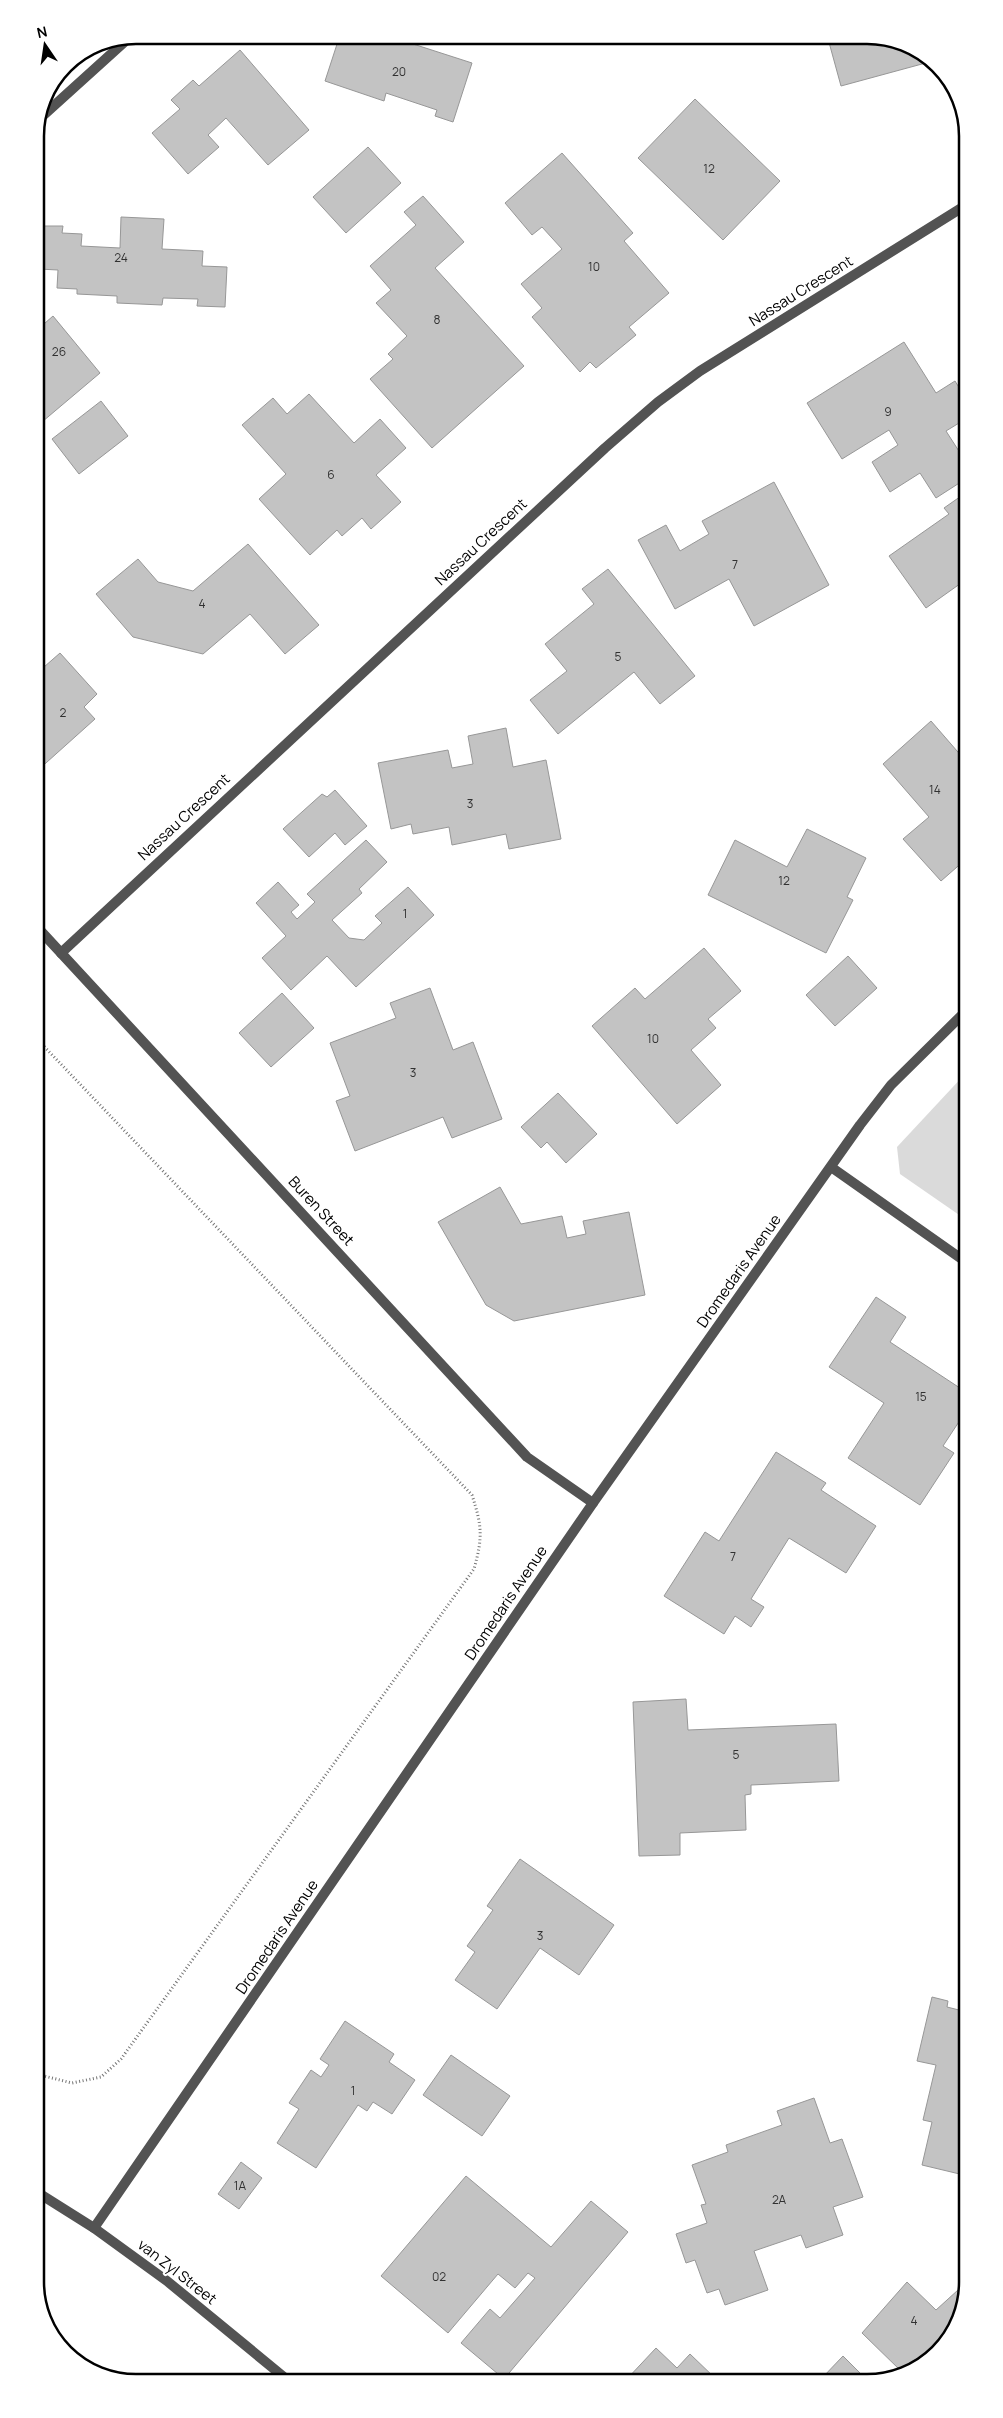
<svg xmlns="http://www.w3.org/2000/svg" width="1003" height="2418" viewBox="0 0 1003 2418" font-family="Manrope,sans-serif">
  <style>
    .green { fill: #dadada }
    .building { fill: #c3c3c3; stroke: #979797 }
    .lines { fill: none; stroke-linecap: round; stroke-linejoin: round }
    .path { stroke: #757575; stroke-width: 3; stroke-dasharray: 1 2.5; stroke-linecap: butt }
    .street { stroke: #535353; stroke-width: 10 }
    .labels { text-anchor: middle; stroke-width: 4; stroke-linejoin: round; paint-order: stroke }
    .number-label { font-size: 12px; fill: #313131 }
    .street-label { font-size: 15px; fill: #000; stroke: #fff }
    .rim { fill: none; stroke: #000; stroke-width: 2.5 }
  </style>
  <rect width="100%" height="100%" fill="#fff"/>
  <!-- green -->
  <polygon class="green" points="965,1074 965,1219 900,1174 897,1147"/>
  <!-- building -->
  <g class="building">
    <polygon points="340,35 412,35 410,43 472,63 453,122 435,116 437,110 386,93 384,101 325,81"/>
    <polygon points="827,35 875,35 929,56 933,61 841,86"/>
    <polygon points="240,50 309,130 268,165 226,118 208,135 219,147 188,174 152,133 180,109 171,100 193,80 199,86"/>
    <polygon points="695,99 780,181 723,240 638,158"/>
    <polygon points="368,147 401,183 346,233 313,197"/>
    <polygon points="562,153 633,233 624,241 669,293 629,327 636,335 596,368 590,362 580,372 532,317 542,308 521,284 562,249 542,227 532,235 505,203"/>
    <polygon points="423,196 464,242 435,268 524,366 432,448 370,379 393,359 388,354 407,336 376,303 391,290 370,266 416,225 404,212"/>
    <polygon points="121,217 164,219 162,249 203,251 202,266 227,267 225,307 197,306 198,299 163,298 162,305 117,303 117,296 77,294 77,289 57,288 58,270 39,269 41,226 63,226 62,233 82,234 81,246 120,248"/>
    <polygon points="53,316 100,373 36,427 36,331"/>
    <polygon points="904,342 936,393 955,381 963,394 964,420 946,431 964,459 964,480 936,498 920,473 890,492 872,462 898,445 889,430 842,459 807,403"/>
    <polygon points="309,394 354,443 380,419 406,448 376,475 401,502 371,529 362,518 342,536 337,530 310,555 259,499 286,474 242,425 273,398 287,414"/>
    <polygon points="101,401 128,436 79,474 52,439"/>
    <polygon points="774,482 829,585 754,626 729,579 675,609 638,540 666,525 680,551 709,534 702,521"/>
    <polygon points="964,494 964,581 926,608 889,556 949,514 944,508"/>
    <polygon points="248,544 319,625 285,654 250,614 203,654 133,637 96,594 138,559 158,582 193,591"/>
    <polygon points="608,569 695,676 660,704 634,672 558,734 530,700 567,671 545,644 594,604 582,589"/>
    <polygon points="60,653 97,694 84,707 95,719 37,771 36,674"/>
    <polygon points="931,721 964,759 965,832 963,834 965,836 965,860 941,881 903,839 929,817 883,764"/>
    <polygon points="506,728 513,767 546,760 561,839 509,849 506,834 452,845 449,827 413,834 411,824 391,829 378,763 448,750 452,768 473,764 468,736"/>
    <polygon points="335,790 367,826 345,845 335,833 309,857 283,829 322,794 327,797"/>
    <polygon points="807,829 866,858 847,897 853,900 826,953 708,895 735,840 787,867"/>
    <polygon points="366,840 387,862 359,889 362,893 332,920 349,938 364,940 382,923 375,916 408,887 434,915 356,987 327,956 291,990 262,958 286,936 256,903 278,882 299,905 291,912 297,919 315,902 307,894"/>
    <polygon points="704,948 741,991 708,1019 716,1028 691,1050 721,1085 677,1124 592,1026 635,988 645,999"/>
    <polygon points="848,956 877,988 835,1026 806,995"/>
    <polygon points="430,988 453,1050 473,1042 502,1119 452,1138 443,1117 355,1151 336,1101 350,1096 330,1043 396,1018 390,1003"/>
    <polygon points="282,993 314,1028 271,1067 239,1033"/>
    <polygon points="558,1093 597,1134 566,1163 547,1142 541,1148 521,1127"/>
    <polygon points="500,1187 521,1224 562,1216 567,1238 586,1234 583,1221 629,1212 645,1295 514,1321 486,1305 438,1222"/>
    <polygon points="876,1297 906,1317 890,1342 966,1392 966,1411 943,1446 954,1453 920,1505 848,1458 884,1403 829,1367"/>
    <polygon points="776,1452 826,1483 821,1490 876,1526 846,1573 789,1538 751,1599 764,1607 751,1627 735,1616 724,1634 664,1596 705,1532 719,1541"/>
    <polygon points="686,1699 688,1730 836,1724 839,1781 751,1785 751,1794 745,1795 746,1830 680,1833 680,1855 639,1856 633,1702"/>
    <polygon points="520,1859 614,1925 579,1975 540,1948 497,2009 455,1980 475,1952 467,1946 493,1910 487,1906"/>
    <polygon points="932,1997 948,2001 947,2007 967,2012 968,2176 922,2165 932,2122 923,2120 936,2065 917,2061"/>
    <polygon points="345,2021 394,2054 389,2062 415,2080 392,2114 373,2102 367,2111 358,2105 316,2168 277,2143 299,2109 289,2103 311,2070 321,2077 329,2065 320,2059"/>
    <polygon points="451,2055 510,2096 482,2136 423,2095"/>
    <polygon points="814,2098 830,2143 842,2139 863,2197 833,2207 843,2235 806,2248 801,2235 754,2251 768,2290 725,2305 719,2289 707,2293 695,2260 686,2263 676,2234 707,2223 701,2205 706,2204 692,2165 728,2152 726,2145 782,2125 777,2111"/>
    <polygon points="241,2162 262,2178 239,2209 218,2194"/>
    <polygon points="466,2176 551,2247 591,2201 628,2232 504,2379 461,2343 490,2309 500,2318 535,2278 528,2273 515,2288 498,2274 448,2333 381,2276"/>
    <polygon points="907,2282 936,2310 958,2290 964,2296 947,2344 900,2378 894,2378 901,2371 862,2333"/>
    <polygon points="656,2348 677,2368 690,2354 716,2379 626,2380"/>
    <polygon points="843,2356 865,2378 822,2378"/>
  </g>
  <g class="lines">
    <!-- path -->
    <path class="path" d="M 37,1039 L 472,1495 C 482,1526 483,1537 474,1569 L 121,2059 L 101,2077 L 72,2083 L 40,2075"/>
    <!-- street -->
    <g class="street">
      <polyline points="37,121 131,36"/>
      <polyline points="37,927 527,1457 593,1503"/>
      <polyline points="61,953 605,448 658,402 700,371 963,207"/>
      <polyline points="831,1167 966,1262"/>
      <polyline points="40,2194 94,2228 167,2281 290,2382"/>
      <polyline points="94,2228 593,1503 860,1125 891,1085 965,1012"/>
    </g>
  </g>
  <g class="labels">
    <!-- number labels -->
    <g class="number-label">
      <text x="399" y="76">20</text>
      <text x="709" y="173">12</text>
      <text x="121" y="262">24</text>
      <text x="594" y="271">10</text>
      <text x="437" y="324">8</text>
      <text x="59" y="356">26</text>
      <text x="888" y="416">9</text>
      <text x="331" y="479">6</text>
      <text x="735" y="569">7</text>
      <text x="202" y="608">4</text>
      <text x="618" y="661">5</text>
      <text x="63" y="717">2</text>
      <text x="935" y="794">14</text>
      <text x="470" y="808">3</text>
      <text x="784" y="885">12</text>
      <text x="405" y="918">1</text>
      <text x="653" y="1043">10</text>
      <text x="413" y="1077">3</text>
      <text x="921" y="1401">15</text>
      <text x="733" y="1561">7</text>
      <text x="736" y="1759">5</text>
      <text x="540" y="1940">3</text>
      <text x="353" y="2095">1</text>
      <text x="240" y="2190">1A</text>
      <text x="779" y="2204">2A</text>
      <text x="439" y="2281">02</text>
      <text x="914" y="2325">4</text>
    </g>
    <!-- street labels -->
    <g class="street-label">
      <text transform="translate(801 291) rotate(-32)" y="5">Nassau Crescent</text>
      <text transform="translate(481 542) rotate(-43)" y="5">Nassau Crescent</text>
      <text transform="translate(184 817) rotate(-43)" y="5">Nassau Crescent</text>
      <text transform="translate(321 1211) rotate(47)" y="5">Buren Street</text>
      <text transform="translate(739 1271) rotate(-55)" y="5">Dromedaris Avenue</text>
      <text transform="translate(506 1603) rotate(-56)" y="5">Dromedaris Avenue</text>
      <text transform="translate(277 1937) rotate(-56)" y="5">Dromedaris Avenue</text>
      <text transform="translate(177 2272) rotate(38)" y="5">van Zyl Street</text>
    </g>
  </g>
  <!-- crop -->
  <path d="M0 0H1003V2418H0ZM136 44H867A92 92 0 0 1 959 136V2282A92 92 0 0 1 867 2374H136A92 92 0 0 1 44 2282V136A92 92 0 0 1 136 44Z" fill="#fff" fill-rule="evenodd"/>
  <path class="rim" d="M136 44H867A92 92 0 0 1 959 136V2282A92 92 0 0 1 867 2374H136A92 92 0 0 1 44 2282V136A92 92 0 0 1 136 44Z"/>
  <!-- north arrow -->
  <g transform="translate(45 45) rotate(347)" stroke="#ffffff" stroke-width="4" paint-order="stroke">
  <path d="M0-4L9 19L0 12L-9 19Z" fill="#000000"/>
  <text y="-8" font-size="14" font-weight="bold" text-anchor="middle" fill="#000000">N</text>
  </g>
</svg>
